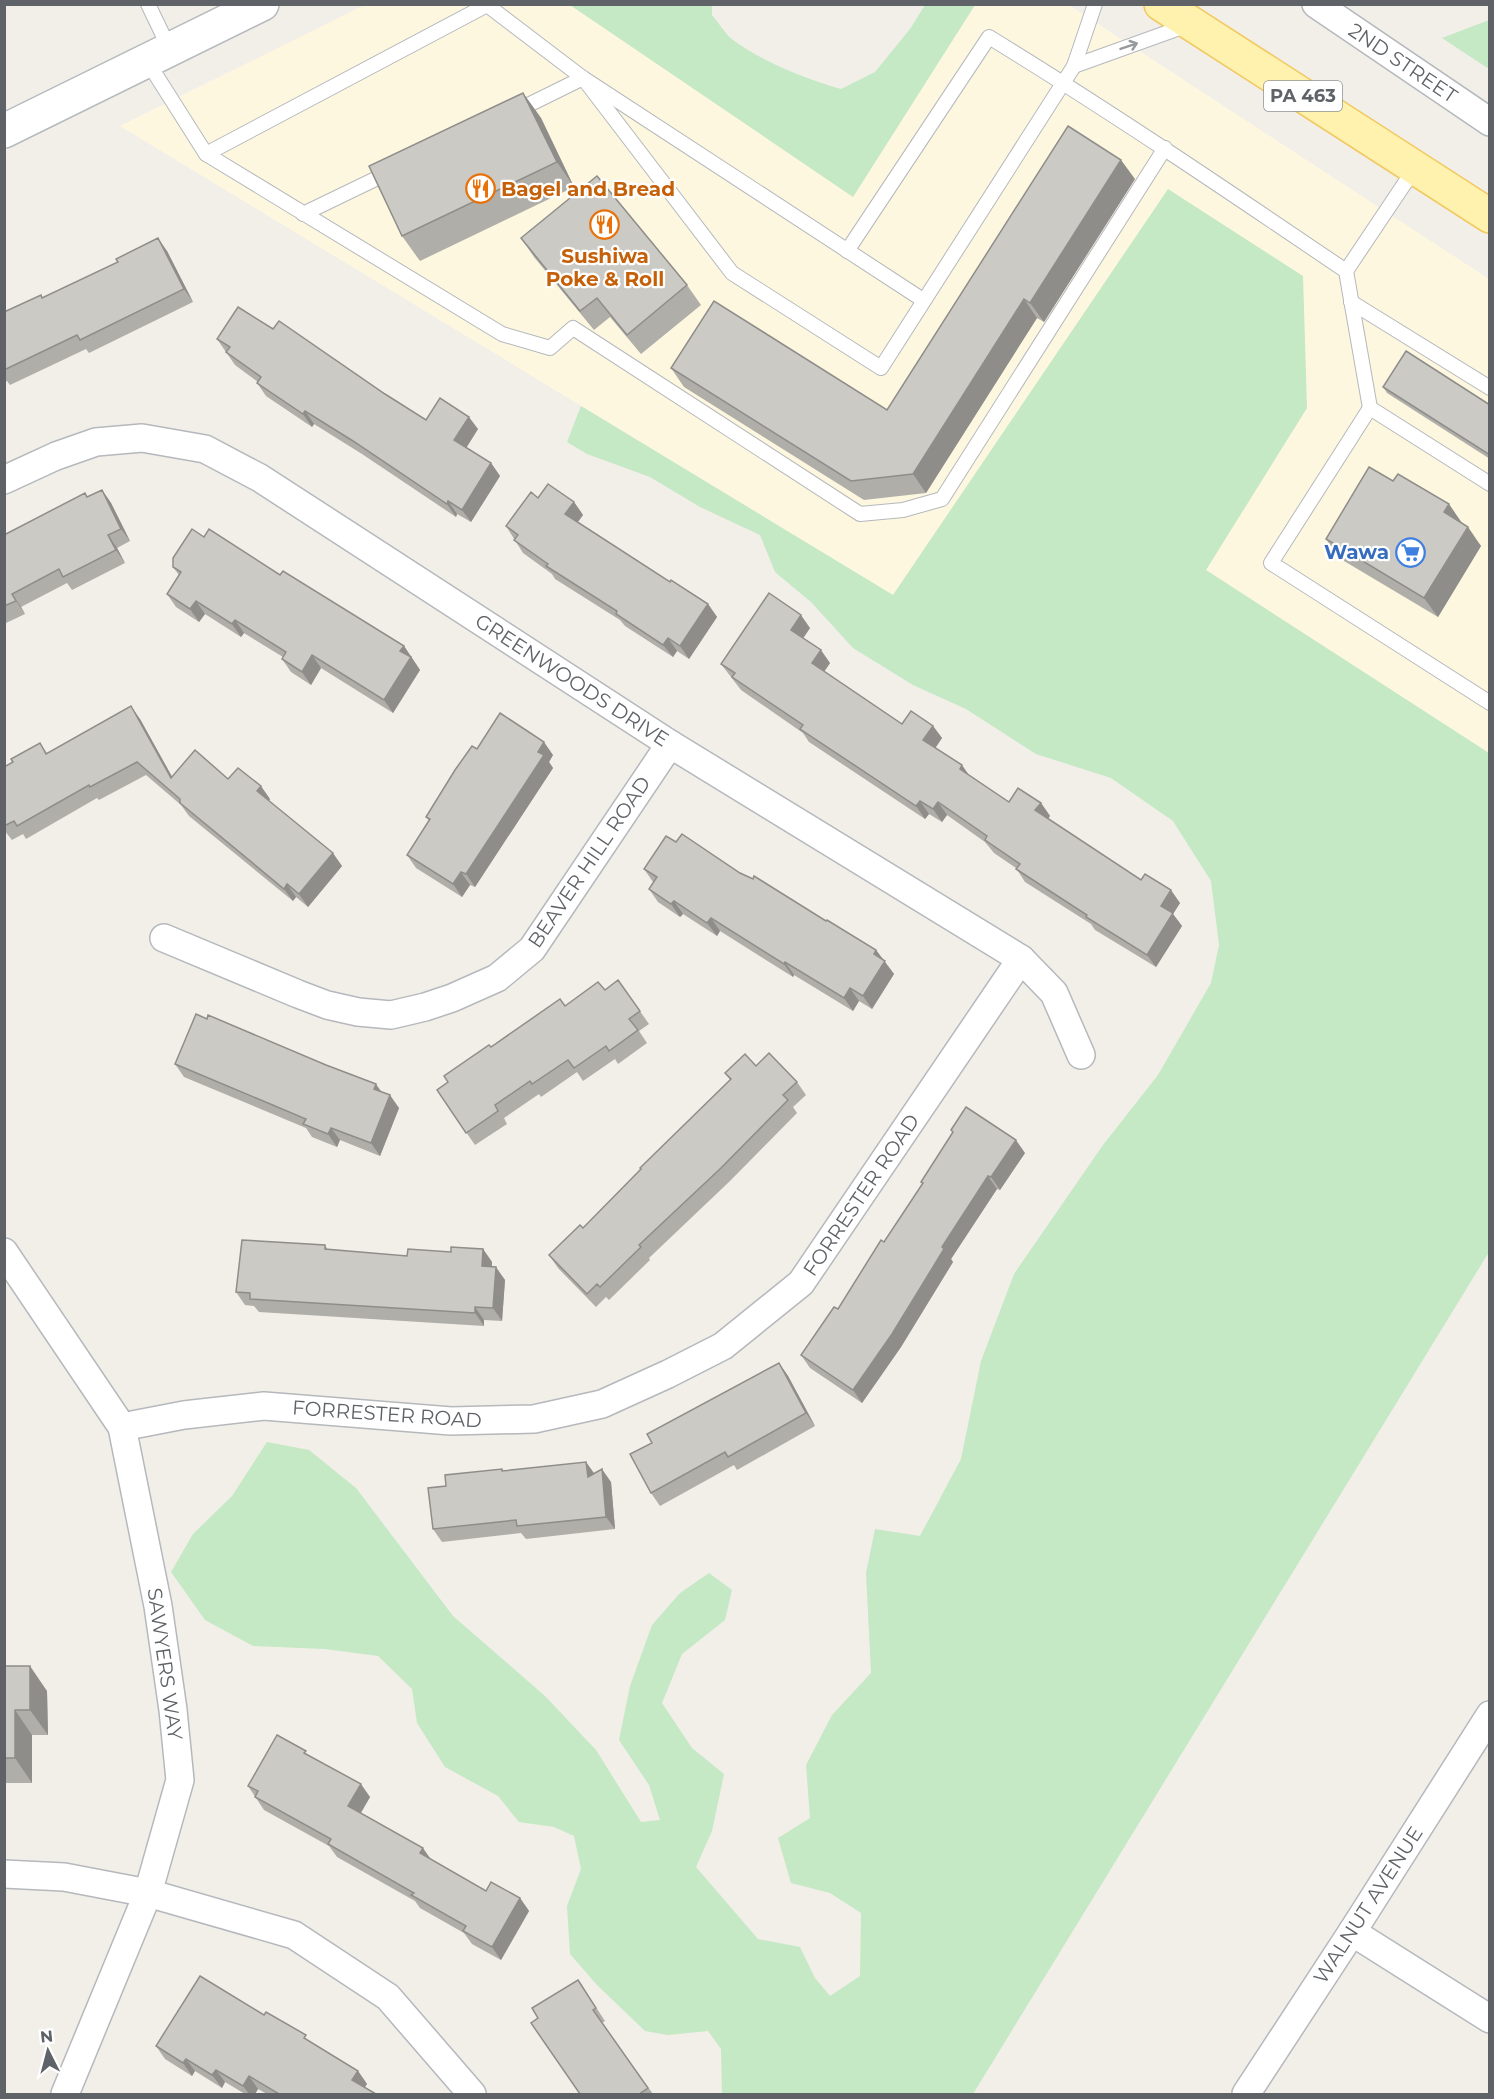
<svg xmlns="http://www.w3.org/2000/svg" width="1494" height="2099" viewBox="0 0 1494 2099" font-family="Montserrat,sans-serif">
  <style>
    .commercial { fill: #fef7e0 }
    .green { fill: #c5e8c5 }
    .lines { fill: none; stroke-linecap: round; stroke-linejoin: round }
    .lane-casing { stroke: #b5b8bc; stroke-width: 16 }
    .street-casing { stroke: #b5b8bc; stroke-width: 30 }
    .secondary-casing { stroke: #b6babf; stroke-width: 36 }
    .primary-casing { stroke: #f2c960; stroke-width: 36 }
    .lane { stroke: #fff; stroke-width: 14 }
    .street { stroke: #fff; stroke-width: 27 }
    .secondary { stroke: #fff; stroke-width: 33 }
    .primary { stroke: #fff2af; stroke-width: 33 }
    .wall { fill: #afaea9 }
    .shaded-wall { fill: #8f8d8a }
    .building { fill: #cccac5; stroke: #8f8d8a; stroke-width: 1.5 }
    .oneway { stroke: #979a9d }
    .labels { text-anchor: middle; stroke-width: 4.5; stroke-linejoin: round; paint-order: stroke }
    .shield { fill: #fff; stroke: #8f9295; stroke-width: 1.5 }
    .shield-label { font-size: 18px; font-weight: bold; fill: #5f6368 }
    .street-label { font-size: 20px; fill: #5f6368; stroke: #fff }
    .food-label { font-size: 20px; font-weight: bold; fill: #c56008; stroke: #fff; text-anchor: start }
    .shop-label { font-size: 20px; font-weight: bold; fill: #366cbe; stroke: #fff; text-anchor: end }
  </style>
  <rect width="100%" height="100%" fill="#f1efe8"/>
  <!-- commercial -->
  <polygon class="commercial" points="365,5 570,5 853,197 975,5 1069,5 1489,279 1489,753 1206,570 1307,408 1168,190 893,595 120,126"/>
  <!-- green -->
  <g class="green">
    <path d="M 570,5 L 712,5 L 712,15 C 719,23 725,34 733,40 C 765,63 803,78 841,89 L 875,72 L 910,29 L 925,5 L 975,5 L 853,197 Z"/>
    <polygon points="1489,20 1489,69 1442,38"/>
    <polygon points="1168,189 1303,276 1307,408 1206,570 1489,753 1489,1252 973,2094 722,2094 721,2049 708,2031 668,2035 645,2031 597,1985 570,1954 567,1906 581,1869 574,1836 554,1827 519,1822 498,1796 445,1767 417,1723 412,1689 378,1656 325,1649 253,1646 205,1620 171,1572 193,1534 232,1496 267,1442 309,1450 356,1488 453,1616 545,1696 596,1750 641,1822 660,1820 649,1785 619,1740 630,1686 652,1625 680,1593 709,1573 732,1590 725,1620 682,1654 662,1703 692,1748 724,1774 712,1831 696,1867 758,1939 800,1947 815,1978 830,1996 860,1976 861,1913 830,1893 791,1883 778,1838 810,1818 806,1765 832,1715 871,1673 866,1573 875,1529 920,1536 961,1459 981,1361 1014,1274 1103,1145 1158,1075 1211,983 1219,945 1211,881 1173,821 1111,778 1036,754 966,709 913,685 853,648 811,602 775,572 760,535 700,507 650,477 587,454 567,442 581,406 893,595"/>
  </g>
  <g class="lines">
    <defs>
      <g id="lane">
        <polyline points="148,4 170,50"/>
        <polyline points="147,61 206,154 502,334 550,348 573,328 860,514 903,510 942,499 1165,148"/>
        <polyline points="1074,66 1188,25"/>
        <polyline points="514,112 583,78 732,273 881,368 1074,66 1095,4"/>
        <polyline points="206,154 487,5 583,78 923,300"/>
        <polyline points="303,214 392,171"/>
        <path d="M 847,251 L 989,37 C 1110,111 1228,191 1346,271 L 1370,408 L 1490,484"/>
        <polyline points="1346,271 1415,168"/>
        <polyline points="1351,302 1490,388"/>
        <polyline points="1370,408 1271,563 1490,703"/>
      </g>
      <g id="street">
        <polyline points="1316,4 1490,122"/>
        <polyline points="4,480 56,456 96,442 142,438 205,449 260,478 670,744 1021,959 1054,993 1081,1055"/>
        <polyline points="164,938 298,994 327,1005 358,1012 391,1015 425,1007 452,998 497,978 532,949 670,744"/>
        <polyline points="4,1252 122,1427 158,1606 173,1710 180,1780 148,1893 65,2094"/>
        <polyline points="122,1427 184,1415 264,1406 451,1421 534,1419 602,1404 668,1374 723,1346 801,1283 1021,959"/>
        <polyline points="4,1874 64,1877 148,1893 294,1935 388,1997 472,2094"/>
        <polyline points="1352,1932 1490,2019"/>
        <polyline points="1246,2094 1352,1932 1490,1715"/>
      </g>
      <polyline id="secondary" points="4,131 262,4"/>
      <polyline id="primary" points="1161,4 1490,216"/>
    </defs>
    <!-- lane casing -->
    <use href="#lane" class="lane-casing"/>
    <!-- street casing -->
    <use href="#street" class="street-casing"/>
    <!-- secondary casing -->
    <use href="#secondary" class="secondary-casing"/>
    <!-- primary casing -->
    <use href="#primary" class="primary-casing"/>
    <!-- lane -->
    <use href="#lane" class="lane"/>
    <!-- street -->
    <use href="#street" class="street"/>
    <!-- secondary -->
    <use href="#secondary" class="secondary"/>
    <!-- primary -->
    <use href="#primary" class="primary"/>
  </g>
  <!-- wall -->
  <g class="wall">
    <polygon points="523,93 541,118 574,187 420,261 402,236"/>
    <polygon points="1135,179 1044,322 1037,318 926,493 864,500 684,387 671,368 887,410"/>
    <polygon points="521,238 687,285 701,305 641,354 610,317 594,330 534,257"/>
    <polygon points="167,251 193,302 89,353 86,349 10,385 7,381 4,382 4,312"/>
    <polygon points="273,329 385,394 426,420 478,429 466,448 491,463 500,476 471,522 457,514 456,517 362,454 314,424 312,427 266,396 257,383 258,382 235,365 217,339"/>
    <polygon points="1383,387 1490,405 1490,459 1387,393"/>
    <polygon points="102,490 111,503 130,541 117,548 125,563 72,590 67,583 21,607 25,614 4,624 4,535"/>
    <polygon points="538,498 574,502 583,515 578,522 670,582 708,604 717,617 689,659 677,651 673,657 625,626 620,620 555,579 552,574 523,553 506,526"/>
    <polygon points="1462,523 1481,546 1438,617 1339,558 1326,539"/>
    <polygon points="204,537 280,575 404,646 420,670 393,713 321,668 311,685 291,672 282,659 283,657 244,633 241,637 205,614 199,622 176,607 167,594 179,575 173,567"/>
    <polygon points="810,628 803,638 830,663 824,672 902,724 933,726 942,738 935,748 968,774 1009,802 1041,803 1050,816 1048,819 1141,880 1180,903 1173,914 1182,926 1156,967 1095,930 1091,924 1025,882 1016,868 994,853 985,842 947,815 942,822 929,814 925,819 809,742 803,733 741,690 721,664"/>
    <polygon points="140,719 172,777 228,779 270,799 269,801 342,866 308,907 296,897 293,901 189,816 181,805 146,775 99,800 97,798 26,839 23,834 12,840 4,830 4,767 13,762 40,743 47,753"/>
    <polygon points="477,749 553,755 549,762 553,768 475,887 470,885 462,897 416,868 407,855 429,821 426,817"/>
    <polygon points="676,842 740,873 876,950 894,974 872,1009 859,1001 853,1011 794,975 793,977 720,931 717,936 683,914 680,917 658,902 649,889 653,882 644,869"/>
    <polygon points="618,980 649,1024 639,1031 647,1043 618,1064 615,1059 583,1081 577,1072 541,1097 539,1094 504,1118 507,1124 475,1145 437,1090 448,1082 491,1047 565,1006 605,990"/>
    <polygon points="175,1064 381,1092 399,1108 380,1156 340,1140 337,1147 312,1137 306,1128 184,1077"/>
    <polygon points="756,1066 797,1082 806,1095 793,1107 797,1113 730,1181 649,1258 650,1260 609,1300 606,1297 596,1307 558,1268 549,1255 583,1228 730,1080 725,1073"/>
    <polygon points="951,1130 1025,1153 1000,1190 997,1189 951,1259 953,1262 901,1347 862,1403 810,1368 801,1355 838,1309 884,1242 922,1184 921,1182 953,1133"/>
    <polygon points="325,1245 328,1250 407,1256 483,1249 492,1262 492,1267 505,1280 502,1321 484,1320 484,1326 259,1312 254,1306 245,1305 236,1292"/>
    <polygon points="779,1363 788,1376 815,1426 737,1470 734,1465 660,1506 651,1493 652,1443"/>
    <polygon points="586,1462 594,1473 611,1482 615,1529 526,1539 521,1533 442,1542 433,1529 446,1486 503,1471"/>
    <polygon points="4,1666 47,1691 48,1735 32,1735 32,1783 4,1783"/>
    <polygon points="310,1756 370,1797 361,1813 431,1860 486,1891 520,1898 529,1911 501,1960 472,1944 464,1933 420,1908 415,1901 337,1857 329,1846 264,1810 248,1786"/>
    <polygon points="578,1980 605,2021 602,2023 653,2094 580,2094 538,2018"/>
    <polygon points="264,2015 358,2071 367,2084 364,2088 376,2094 267,2094 258,2089 255,2094 245,2094 225,2082 222,2088 195,2071 192,2076 165,2059 156,2046"/>
  </g>
  <!-- shaded-wall -->
  <g class="shaded-wall">
    <polygon points="523,93 541,118 574,187 557,162"/>
    <polygon points="1121,160 1135,179 1044,322 1030,303"/>
    <polygon points="158,238 167,251 193,302 184,289"/>
    <polygon points="1024,299 1037,318 926,493 913,474"/>
    <polygon points="305,411 314,424 312,427 303,414"/>
    <polygon points="469,417 478,429 463,453 454,440"/>
    <polygon points="491,463 500,476 471,522 462,510"/>
    <polygon points="102,490 111,503 130,541 121,529"/>
    <polygon points="448,501 457,514 456,517 447,504"/>
    <polygon points="574,502 583,515 574,527 565,514"/>
    <polygon points="1449,504 1462,523 1444,512"/>
    <polygon points="1468,527 1481,546 1438,617 1424,598"/>
    <polygon points="108,535 117,548 125,563 116,550"/>
    <polygon points="12,594 21,607 25,614 16,601"/>
    <polygon points="196,601 205,614 199,622 190,609"/>
    <polygon points="708,604 717,617 689,659 680,646"/>
    <polygon points="801,615 810,628 800,643 791,630"/>
    <polygon points="235,620 244,633 241,637 232,624"/>
    <polygon points="668,638 677,651 673,657 663,645"/>
    <polygon points="404,646 420,670 393,713 384,700 400,651"/>
    <polygon points="821,650 830,663 821,676 812,663"/>
    <polygon points="312,655 321,668 311,685 302,672"/>
    <polygon points="131,706 140,719 180,791 171,778"/>
    <polygon points="933,726 942,738 932,753 923,740"/>
    <polygon points="544,742 553,755 549,762 553,768 475,887 466,874"/>
    <polygon points="962,765 971,778 960,769"/>
    <polygon points="261,786 270,799 266,804 257,791"/>
    <polygon points="920,801 929,814 925,819 916,806"/>
    <polygon points="938,802 947,815 942,822 933,809"/>
    <polygon points="1041,803 1050,816 1044,823 1035,810"/>
    <polygon points="333,853 342,866 308,907 299,894"/>
    <polygon points="461,872 470,885 462,897 453,884"/>
    <polygon points="287,884 296,897 293,901 284,889"/>
    <polygon points="1171,890 1180,903 1173,914 1182,926 1156,967 1147,955 1161,906"/>
    <polygon points="674,901 683,914 680,917 671,904"/>
    <polygon points="711,918 720,931 717,936 707,923"/>
    <polygon points="876,950 894,974 872,1009 863,996 874,954"/>
    <polygon points="785,962 794,975 793,977 784,964"/>
    <polygon points="850,988 859,1001 853,1011 844,998"/>
    <polygon points="376,1084 385,1097 374,1089"/>
    <polygon points="390,1095 399,1108 380,1156 371,1143"/>
    <polygon points="331,1128 340,1140 337,1147 328,1134"/>
    <polygon points="1016,1140 1025,1153 1000,1190 991,1177"/>
    <polygon points="988,1176 997,1189 951,1259 953,1262 901,1347 862,1403 853,1390 942,1247"/>
    <polygon points="483,1249 492,1262 491,1279 482,1266"/>
    <polygon points="496,1267 505,1280 502,1321 493,1308"/>
    <polygon points="475,1307 484,1320 484,1326 475,1313"/>
    <polygon points="779,1363 788,1376 815,1426 806,1413"/>
    <polygon points="586,1462 595,1475 588,1477"/>
    <polygon points="602,1469 611,1482 615,1529 606,1517"/>
    <polygon points="30,1666 47,1691 48,1735 30,1710"/>
    <polygon points="15,1710 32,1735 32,1783 15,1758"/>
    <polygon points="361,1784 370,1797 357,1819 348,1806"/>
    <polygon points="423,1848 432,1861 420,1853"/>
    <polygon points="520,1898 529,1911 501,1960 492,1947"/>
    <polygon points="186,2059 195,2071 192,2076 183,2063"/>
    <polygon points="216,2070 225,2082 222,2088 212,2075"/>
    <polygon points="358,2071 367,2084 361,2093 352,2080"/>
    <polygon points="249,2076 258,2089 255,2094 249,2094 243,2086"/>
  </g>
  <!-- building -->
  <g class="building">
    <polygon points="523,93 557,162 402,236 369,166"/>
    <polygon points="1068,126 1121,160 1030,303 1024,299 913,474 851,481 671,368 714,301 887,410"/>
    <polygon points="597,176 687,285 627,335 597,298 580,311 521,238"/>
    <polygon points="158,238 184,289 80,340 77,335 4,370 4,312 41,295 42,298 118,262 116,259"/>
    <polygon points="238,307 273,329 279,321 385,394 426,420 440,398 469,417 454,440 491,463 462,510 448,501 447,504 353,441 305,411 303,414 257,383 261,377 226,352 230,347 217,339"/>
    <polygon points="1406,351 1490,405 1490,455 1383,387"/>
    <polygon points="1369,467 1393,481 1398,474 1449,504 1444,512 1468,527 1424,598 1326,539"/>
    <polygon points="548,484 574,502 565,514 670,582 671,580 708,604 680,646 668,638 663,645 616,614 617,611 546,566 548,564 514,540 518,535 506,526 531,492 538,498"/>
    <polygon points="102,490 121,529 108,535 116,550 63,577 59,569 12,594 16,601 4,606 4,535 85,493 87,497"/>
    <polygon points="192,529 204,537 209,529 280,575 283,571 404,646 400,651 411,657 384,700 312,655 302,672 282,659 286,652 235,620 232,624 196,601 190,609 167,594 181,572 173,567 173,558"/>
    <polygon points="769,593 801,615 791,630 821,650 812,663 902,724 911,711 933,726 923,740 962,765 960,769 1009,802 1018,788 1041,803 1035,810 1141,880 1145,874 1171,890 1161,906 1173,913 1147,955 1086,917 1087,915 1016,869 1020,864 985,840 987,836 938,802 933,809 920,801 916,806 800,729 803,725 732,677 735,673 721,664"/>
    <polygon points="131,706 171,778 195,750 228,779 238,768 261,786 257,791 333,853 299,894 287,884 284,889 180,803 180,799 137,762 90,787 89,785 17,826 14,821 4,826 4,767 13,762 11,759 40,743 46,754"/>
    <polygon points="500,713 544,742 538,752 544,755 466,874 461,872 453,884 407,855 430,819 426,817 455,770 472,746 477,749"/>
    <polygon points="682,834 740,873 753,879 754,876 826,921 827,920 876,950 874,954 885,961 863,996 850,988 844,998 785,962 784,964 711,918 707,923 674,901 671,904 649,889 657,877 644,869 666,836 676,842"/>
    <polygon points="618,980 640,1011 629,1019 638,1030 609,1051 606,1046 574,1068 568,1060 532,1084 530,1081 495,1105 498,1111 466,1133 437,1090 448,1082 444,1076 489,1045 491,1047 560,999 565,1006 598,982 605,990"/>
    <polygon points="196,1014 207,1019 208,1015 326,1065 376,1084 374,1089 390,1095 371,1143 331,1128 328,1134 303,1124 306,1119 175,1064"/>
    <polygon points="769,1053 797,1082 783,1095 788,1100 721,1168 639,1245 641,1247 600,1287 597,1284 587,1294 549,1255 580,1225 583,1228 641,1169 640,1168 731,1079 725,1073 745,1054 756,1066"/>
    <polygon points="966,1107 1016,1140 991,1177 988,1176 942,1247 944,1249 892,1334 853,1390 801,1355 834,1307 838,1309 881,1240 884,1242 923,1183 921,1182 953,1132 951,1130"/>
    <polygon points="242,1240 325,1245 325,1249 407,1256 408,1249 451,1252 451,1247 483,1249 482,1266 496,1267 493,1308 475,1307 475,1313 250,1299 250,1293 236,1292"/>
    <polygon points="779,1363 806,1413 728,1457 725,1452 651,1493 630,1454 652,1443 647,1434"/>
    <polygon points="586,1462 588,1477 602,1469 606,1517 517,1526 516,1520 433,1529 428,1488 446,1486 445,1475 502,1469 502,1471"/>
    <polygon points="4,1666 30,1666 30,1710 15,1710 15,1758 4,1758"/>
    <polygon points="277,1735 306,1751 304,1753 361,1784 348,1806 423,1848 420,1853 486,1891 491,1882 520,1898 492,1947 463,1931 466,1926 411,1895 414,1893 328,1844 331,1839 255,1797 258,1791 248,1786"/>
    <polygon points="200,1976 264,2015 266,2012 306,2035 304,2038 358,2071 352,2080 376,2094 279,2094 249,2076 243,2086 216,2070 212,2075 186,2059 183,2063 156,2046"/>
    <polygon points="578,1980 596,2008 593,2010 648,2088 639,2094 580,2094 531,2023 538,2018 532,2008"/>
  </g>
  <!-- one-way arrows -->
  <defs><path id="oneway-shaft" d="M-6 0H5M1.5-3L5.5 0L1.5 3" fill="none" stroke-width="1.6" stroke-linecap="round" stroke-linejoin="round" transform="scale(1.5)"/></defs>
  <use class="oneway" href="#oneway-shaft" transform="translate(1129 46) rotate(-19)"/>
  <!-- icons -->
  <defs>
    <symbol id="restaurant-ring" viewBox="-11 -11 22 22"><circle r="9.5" fill="#fff" stroke="#e8710a" stroke-width="1.5"/><path d="M-5-6h1v4h1v-4h1v4h1v-4h1v5L-1.5 .5V6h-2V.5L-5-1ZM5-6V6H3V1.5H1.5Q1.5-4 5-6Z" fill="#e8710a"/></symbol>
    <symbol id="supermarket-ring" viewBox="-11 -11 22 22"><circle r="9.5" fill="#fff" stroke="#3f7fe0" stroke-width="1.5"/><path d="M-6-5.5h2.5l.6 2H6L4.5 2H-2.5L-4.4-4H-6ZM-1.5 3.2a1.3 1.3 0 1 0 .1 0ZM3 3.2a1.3 1.3 0 1 0 .1 0Z" fill="#3f7fe0"/></symbol>
  </defs>
  <g fill-rule="evenodd">
    <use href="#restaurant-ring" x="464" y="172" width="33" height="33"/>
    <use href="#restaurant-ring" x="588" y="208" width="33" height="33"/>
    <use href="#supermarket-ring" x="1394" y="536" width="33" height="33"/>
  </g>
  <g class="labels">
    <!-- shield labels -->
    <rect class="shield" x="1264" y="81" width="78" height="30" rx="4.5"/>
    <g class="shield-label">
      <text x="1303" y="102">PA 463</text>
    </g>
    <!-- street labels -->
    <g class="street-label">
      <text transform="translate(1403 63) rotate(34)" y="7">2ND STREET</text>
      <text transform="translate(572 680) rotate(33)" y="7">GREENWOODS DRIVE</text>
      <text transform="translate(589 862) rotate(-56)" y="7">BEAVER HILL ROAD</text>
      <text transform="translate(861 1195) rotate(-56)" y="7">FORRESTER ROAD</text>
      <text transform="translate(387 1414) rotate(4)" y="7">FORRESTER ROAD</text>
      <text transform="translate(165 1664) rotate(82)" y="7">SAWYERS WAY</text>
      <text transform="translate(1368 1905) rotate(-57)" y="7">WALNUT AVENUE</text>
    </g>
    <!-- food labels -->
    <g class="food-label">
      <text x="501" y="196">Bagel and Bread</text>
      <text x="605" y="263" text-anchor="middle">Sushiwa<tspan x="605" dy="23">Poke &amp; Roll</tspan></text>
    </g>
    <!-- shop labels -->
    <g class="shop-label">
      <text x="1389" y="559">Wawa</text>
    </g>
  </g>
  <!-- border -->
  <rect width="1494" height="2099" fill="none" stroke="#5f6368" stroke-width="12"/>
  <!-- north arrow -->
  <g transform="translate(48 2051) rotate(354)" stroke="#ffffff" stroke-width="4.5" paint-order="stroke">
  <path d="M0-4.5L10 22L0 15L-10 22Z" fill="#5f6368"/>
  <text y="-9" font-size="16" font-weight="bold" text-anchor="middle" fill="#5f6368">N</text>
  </g>
</svg>
